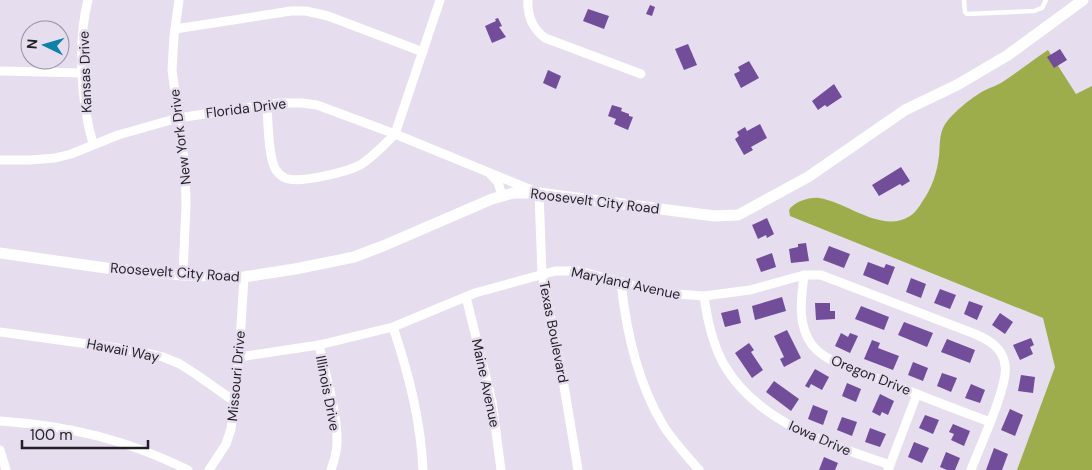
<svg xmlns="http://www.w3.org/2000/svg" width="1092" height="470" viewBox="0 0 1092 470" font-family="'DM Sans',sans-serif">
  <style>
    .forest { fill: #9ead4b }
    .building { fill: #714d9a }
    .lines { fill: none; stroke-linecap: round; stroke-linejoin: round }
    .service { stroke: #fff; stroke-width: 4.5 }
    .minor { stroke: #fff; stroke-width: 9 }
    .tertiary { stroke: #fff; stroke-width: 11 }
    .labels { text-anchor: middle; stroke-width: 5; stroke-linejoin: round; paint-order: stroke }
    .street-label { font-size: 14px; fill: #221f25; stroke: #e6ddef }
  </style>
  <rect width="100%" height="100%" fill="#e6ddef"/>
  <!-- forest -->
  <path class="forest" d="M 1048,50 L 1076,94 L 1092,86 L 1092,470 L 1017,470 L 1055,367 L 1043,318 L 790,216 L 789,210 C 794,202 809,197 819,198 C 847,202 882,234 910,216 C 915,213 919,207 922,202 C 932,188 937,173 939,156 C 940,146 939,135 944,126 C 951,114 969,100 980,93 C 988,88 997,86 1004,81 C 1019,71 1033,60 1048,50 Z"/>
  <!-- building -->
  <g class="building">
    <polygon points="650,5 655,7 652,16 646,14"/>
    <polygon points="588,9 609,16 604,29 583,21"/>
    <polygon points="498,18 502,26 499,27 506,37 492,43 485,26 496,21 495,19"/>
    <polygon points="688,44 697,65 684,70 675,49"/>
    <polygon points="1060,49 1067,60 1054,68 1047,57"/>
    <polygon points="749,61 759,78 741,88 734,74 740,71 738,67"/>
    <polygon points="548,70 561,76 556,89 543,83"/>
    <polygon points="834,84 842,97 827,107 825,105 818,110 812,101"/>
    <polygon points="612,105 622,108 621,111 629,114 629,116 633,117 628,130 614,124 616,119 608,116"/>
    <polygon points="760,124 767,138 751,147 753,150 744,155 735,139 739,136 737,132 745,127 747,131"/>
    <polygon points="901,167 910,181 902,186 900,184 879,196 872,185"/>
    <polygon points="767,218 774,234 767,238 766,235 758,239 752,225"/>
    <polygon points="806,243 809,261 791,263 789,249 798,247 798,244"/>
    <polygon points="829,246 850,254 844,268 823,260"/>
    <polygon points="772,253 776,267 761,272 756,259"/>
    <polygon points="868,262 884,268 886,264 895,267 888,285 863,275"/>
    <polygon points="911,278 926,284 921,298 906,292"/>
    <polygon points="940,289 956,295 950,309 934,303"/>
    <polygon points="782,297 786,311 755,320 752,306"/>
    <polygon points="969,301 983,306 977,320 964,314"/>
    <polygon points="815,303 830,303 830,311 835,311 835,319 816,320"/>
    <polygon points="861,306 889,317 884,330 855,319"/>
    <polygon points="738,309 741,323 725,327 721,313"/>
    <polygon points="1000,313 1013,322 1005,334 992,325"/>
    <polygon points="904,322 933,333 927,347 898,335"/>
    <polygon points="787,330 801,358 784,367 780,359 784,357 774,336"/>
    <polygon points="841,333 848,337 850,333 858,336 850,353 835,346"/>
    <polygon points="1031,338 1034,345 1030,347 1033,354 1020,360 1013,345"/>
    <polygon points="947,339 975,350 970,363 941,352"/>
    <polygon points="872,340 880,343 878,348 899,356 893,370 864,359"/>
    <polygon points="749,343 754,350 751,352 763,370 752,378 735,353"/>
    <polygon points="913,362 928,368 923,381 908,375"/>
    <polygon points="815,369 829,377 822,390 811,384 809,388 805,386"/>
    <polygon points="942,373 957,378 951,392 937,386"/>
    <polygon points="1021,375 1035,377 1033,393 1018,391"/>
    <polygon points="774,381 799,399 791,411 766,392"/>
    <polygon points="847,383 861,389 856,402 842,396"/>
    <polygon points="971,384 985,390 980,403 965,398"/>
    <polygon points="880,394 894,401 888,415 882,412 880,416 872,412"/>
    <polygon points="813,405 828,411 823,425 808,419"/>
    <polygon points="1010,409 1023,415 1015,436 1001,430"/>
    <polygon points="925,415 939,420 933,434 919,428"/>
    <polygon points="842,417 857,422 852,436 837,430"/>
    <polygon points="953,424 970,431 964,446 951,440 954,434 949,432"/>
    <polygon points="870,428 886,434 880,447 865,442"/>
    <polygon points="914,442 929,448 922,463 908,457"/>
    <polygon points="994,448 1008,454 1002,470 986,470"/>
    <polygon points="946,452 960,458 955,470 947,470 940,467"/>
    <polygon points="824,457 838,463 835,470 819,470"/>
  </g>
  <g class="lines">
    <!-- service -->
    <polyline class="service" points="964,0 965,12 967,14 1034,11 1042,8 1046,0"/>
    <!-- minor -->
    <g class="minor">
      <path d="M 88,0 C 77,43 81,102 93,144"/>
      <polyline points="179,0 174,36 172,70 185,166 186,205 183,275"/>
      <path d="M 528,0 C 527,16 532,28 545,38 L 641,74"/>
      <polyline points="175,29 291,11 306,11 328,16 423,52"/>
      <polyline points="0,71 83,73"/>
      <path d="M 267,105 C 268,120 268,158 276,170 C 278,173 281,176 285,178 C 298,184 347,172 360,165 C 373,157 384,145 395,134 L 440,0"/>
      <polyline points="0,160 30,160 55,158 71,154 118,135 178,118 279,103 302,103 317,105 395,134 539,193 542,274 562,374 578,470"/>
      <polyline points="491,175 498,182 502,196"/>
      <path d="M 804,275 C 801,300 797,324 812,345 C 827,364 865,374 887,382 C 921,396 955,409 990,422"/>
      <path d="M 621,282 C 626,331 638,383 663,425 C 673,441 687,456 699,470"/>
      <path d="M 704,296 C 707,319 712,342 723,363 C 757,423 829,444 890,465"/>
      <polyline points="466,297 492,401 501,470"/>
      <path d="M 393,327 C 409,374 421,421 423,470"/>
      <polyline points="0,332 139,351 163,357 180,364 197,375 234,401"/>
      <path d="M 319,345 C 325,374 338,413 337,443 C 337,452 334,461 331,470"/>
      <path d="M 239,357 L 319,345 L 393,327 L 475,293 L 555,271 L 579,271 L 663,293 L 704,296 L 750,290 L 804,275 L 821,275 L 975,334 C 989,340 1003,348 1005,365 C 1009,385 979,448 971,470"/>
      <path d="M 0,421 C 70,426 125,439 188,470"/>
      <polyline points="0,450 6,470"/>
      <polyline points="209,470 226,444 231,429 239,357 244,277"/>
      <polyline points="888,470 917,394"/>
    </g>
    <!-- tertiary -->
    <polyline class="tertiary" points="0,253 106,268 183,275 244,277 295,269 354,257 383,246 492,199 513,193 539,193 714,216 738,215 808,177 905,110 957,85 1008,55 1083,0"/>
  </g>
  <g class="labels">
    <!-- street labels -->
    <g class="street-label">
      <text transform="translate(85 72) rotate(-92)" y="5">Kansas Drive</text>
      <text transform="translate(246 108) rotate(-7)" y="5">Florida Drive</text>
      <text transform="translate(180 137) rotate(-97)" y="5">New York Drive</text>
      <text transform="translate(595 201) rotate(7)" y="5">Roosevelt City Road</text>
      <text transform="translate(175 272) rotate(4)" y="5">Roosevelt City Road</text>
      <text transform="translate(626 283) rotate(12)" y="5">Maryland Avenue</text>
      <text transform="translate(554 332) rotate(79)" y="5">Texas Boulevard</text>
      <text transform="translate(123 350) rotate(11)" y="5">Hawaii Way</text>
      <text transform="translate(871 375) rotate(22)" y="5">Oregon Drive</text>
      <text transform="translate(236 376) rotate(-85)" y="5">Missouri Drive</text>
      <text transform="translate(486 383) rotate(78)" y="5">Maine Avenue</text>
      <text transform="translate(328 393) rotate(79)" y="5">Illinois Drive</text>
      <text transform="translate(820 438) rotate(24)" y="5">Iowa Drive</text>
    </g>
  </g>
  <!-- north arrow -->
  <g transform="translate(45 45) rotate(275)"><circle r="24" fill="#e6ddef" stroke="#98919e"/>
  <path d="M0-4L9 19L0 12L-9 19Z" fill="#0e81a8"/>
  <text y="-8" font-size="14" font-weight="bold" text-anchor="middle" fill="#221f25">N</text>
  </g>
  <!-- scale -->
  <path d="M22 440v8h126v-8" fill="none" stroke="#221f25" stroke-width="2.5"/>
  <text x="30" y="440" font-size="15" fill="#221f25" stroke="#e6ddef" stroke-width="4" paint-order="stroke">100 m</text>
</svg>
